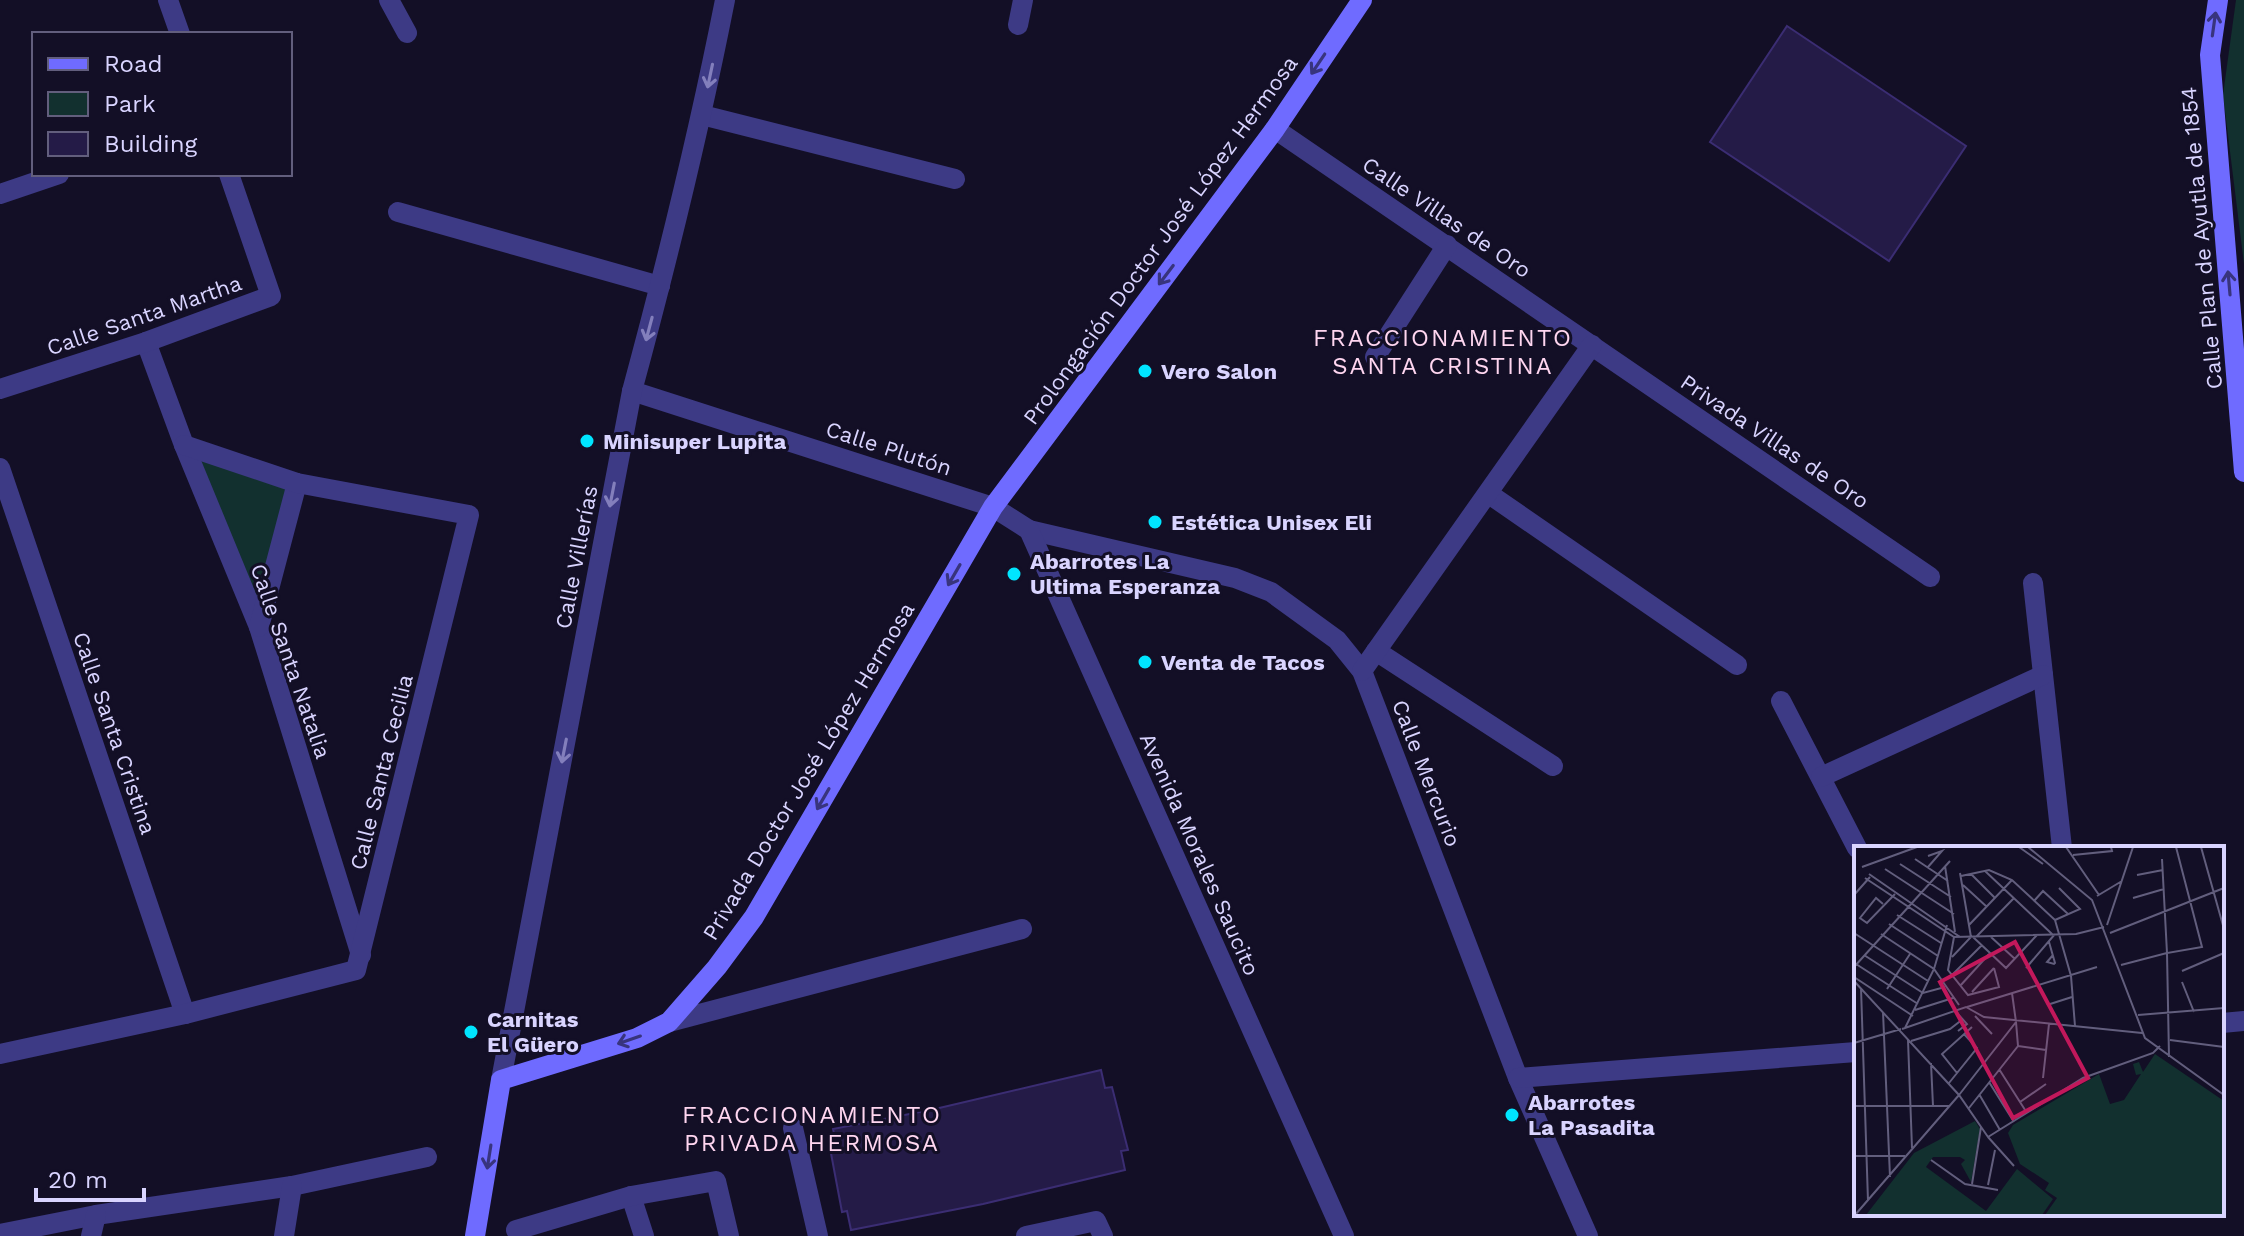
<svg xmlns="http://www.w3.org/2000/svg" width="2244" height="1236" viewBox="0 0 2244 1236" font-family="'Work Sans',sans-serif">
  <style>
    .green { fill: #12302f }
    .building { fill: #241b47; stroke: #3b2d73; stroke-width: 2 }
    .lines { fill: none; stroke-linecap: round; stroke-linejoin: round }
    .minor { stroke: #3d3a85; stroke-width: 20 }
    .tertiary { stroke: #3d3a85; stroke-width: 20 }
    .secondary { stroke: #6f6bff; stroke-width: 20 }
    .oneway { stroke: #38347d }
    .oneway2 { stroke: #837fbc }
    .poi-dot { fill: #00e5ff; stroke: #130f26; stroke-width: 3 }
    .labels { text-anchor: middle; stroke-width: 6; stroke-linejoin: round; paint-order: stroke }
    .street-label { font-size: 22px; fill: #d9d4ff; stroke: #130f26 }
    .poi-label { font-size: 22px; font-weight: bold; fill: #d9d4ff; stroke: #130f26; text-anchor: start }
    .neighbourhood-label { font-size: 24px; letter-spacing: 2px; fill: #ffd6f0; stroke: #130f26 }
    .inset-road { fill: none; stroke: #625e7d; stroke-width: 2 }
    .view { fill: #c2185b; fill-opacity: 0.15; stroke: #c2185b; stroke-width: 4 }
    .inset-edge { fill: none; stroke: #d9d4ff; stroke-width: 4 }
  </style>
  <rect width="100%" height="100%" fill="#130f26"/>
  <!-- green -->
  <g class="green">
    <polygon points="2236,0 2244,0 2244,264 2223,95"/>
    <polygon points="194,455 290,488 259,603"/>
  </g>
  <!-- building -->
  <g class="building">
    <polygon points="1787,26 1966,146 1889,261 1710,142"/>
    <polygon points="1101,1070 1105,1088 1112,1087 1128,1150 1121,1151 1125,1170 983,1204 851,1230 847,1211 842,1212 830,1148 837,1147 833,1129 935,1109"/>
  </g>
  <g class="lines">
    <!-- minor -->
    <g class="minor">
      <polyline points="168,0 180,34"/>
      <polyline points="389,0 407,33"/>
      <polyline points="1018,25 1023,0"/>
      <polyline points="702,115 955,179"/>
      <polyline points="1275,129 1930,577"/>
      <polyline points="0,194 59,174"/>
      <polyline points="398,212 660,286"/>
      <polyline points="146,342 184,445 259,627 361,955"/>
      <polyline points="1375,357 1447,245"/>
      <polyline points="0,389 146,342 271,296 229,174"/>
      <polyline points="0,468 185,1014"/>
      <polyline points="1489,494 1737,665"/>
      <polyline points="1029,530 1235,578 1271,592 1337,640 1362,671 1518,1078 1588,1236"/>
      <polyline points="2033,583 2062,848"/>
      <polyline points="259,627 297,483"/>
      <polyline points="1376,651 1553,766"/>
      <polyline points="1362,671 1592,345"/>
      <polyline points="1781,701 1857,848"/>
      <polyline points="1821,777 2043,675"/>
      <polyline points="669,1022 1022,929"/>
      <polyline points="2222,1023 2244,1021"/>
      <polyline points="0,1054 185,1014 356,970 469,515 297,483 184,445"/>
      <polyline points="1518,1078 1856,1052"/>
      <polyline points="793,1128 818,1236"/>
      <polyline points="631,1196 644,1236"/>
      <polyline points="516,1230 631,1196 716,1181 729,1236"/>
      <polyline points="0,1234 96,1215 292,1186 427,1157"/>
      <polyline points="91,1236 96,1215"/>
      <polyline points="284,1236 292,1186"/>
      <polyline points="1026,1236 1096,1221 1103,1236"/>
    </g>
    <!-- tertiary -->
    <g class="tertiary">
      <polyline points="632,391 993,507 1029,530 1344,1236"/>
      <path d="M 501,1080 L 632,391 C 667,262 699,132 725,0"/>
    </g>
    <!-- secondary -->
    <g class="secondary">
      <polyline points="2218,0 2210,55 2244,472"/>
      <polyline points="475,1236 501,1080 637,1038 669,1022 717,967 754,917 993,507 1275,129 1362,0"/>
    </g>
  </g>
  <!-- one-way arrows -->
  <defs><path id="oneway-shaft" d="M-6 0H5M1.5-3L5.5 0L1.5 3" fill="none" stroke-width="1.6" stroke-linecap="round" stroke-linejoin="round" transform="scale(2)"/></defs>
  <g class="oneway">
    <use href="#oneway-shaft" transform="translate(2214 24) rotate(-82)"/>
    <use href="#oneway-shaft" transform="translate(1318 64) rotate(124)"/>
    <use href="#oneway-shaft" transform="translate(1166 275) rotate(127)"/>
    <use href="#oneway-shaft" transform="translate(2229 283) rotate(-95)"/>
    <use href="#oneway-shaft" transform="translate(954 575) rotate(120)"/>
    <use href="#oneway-shaft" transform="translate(823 799) rotate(120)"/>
    <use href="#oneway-shaft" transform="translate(629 1040) rotate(161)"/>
    <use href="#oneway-shaft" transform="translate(489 1157) rotate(99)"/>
  </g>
  <g class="oneway2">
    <use href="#oneway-shaft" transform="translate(710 76) rotate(102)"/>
    <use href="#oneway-shaft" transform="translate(649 329) rotate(105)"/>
    <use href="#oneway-shaft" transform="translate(612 495) rotate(101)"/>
    <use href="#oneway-shaft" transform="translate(564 751) rotate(101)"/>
  </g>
  <!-- markers -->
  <g class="poi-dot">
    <circle cx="1145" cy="371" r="8"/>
    <circle cx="587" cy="441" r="8"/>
    <circle cx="1155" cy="522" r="8"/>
    <circle cx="1014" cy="574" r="8"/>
    <circle cx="1145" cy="662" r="8"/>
    <circle cx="471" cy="1032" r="8"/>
    <circle cx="1512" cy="1115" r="8"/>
  </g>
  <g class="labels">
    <!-- street labels -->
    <g class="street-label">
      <text transform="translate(1447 217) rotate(34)" y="8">Calle Villas de Oro</text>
      <text transform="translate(2201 238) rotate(-95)" y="8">Calle Plan de Ayutla de 1854</text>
      <text transform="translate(1160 240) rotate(-54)" y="8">Prolongación Doctor José López Hermosa</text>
      <text transform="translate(144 315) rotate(-19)" y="8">Calle Santa Martha</text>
      <text transform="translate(1775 441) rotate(34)" y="8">Privada Villas de Oro</text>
      <text transform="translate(889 448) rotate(18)" y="8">Calle Plutón</text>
      <text transform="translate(576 557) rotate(-79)" y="8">Calle Villerías</text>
      <text transform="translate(291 661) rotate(71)" y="8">Calle Santa Natalia</text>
      <text transform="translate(115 733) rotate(71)" y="8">Calle Santa Cristina</text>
      <text transform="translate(808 771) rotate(-59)" y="8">Privada Doctor José López Hermosa</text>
      <text transform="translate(381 772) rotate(-76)" y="8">Calle Santa Cecilia</text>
      <text transform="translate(1427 773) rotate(69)" y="8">Calle Mercurio</text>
      <text transform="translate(1200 854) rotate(66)" y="8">Avenida Morales Saucito</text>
    </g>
    <!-- poi labels -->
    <g class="poi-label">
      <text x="1161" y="379">Vero Salon</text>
      <text x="603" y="449">Minisuper Lupita</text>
      <text x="1171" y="530">Estética Unisex Eli</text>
      <text x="1030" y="569">Abarrotes La<tspan x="1030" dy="25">Ultima Esperanza</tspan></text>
      <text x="1161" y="670">Venta de Tacos</text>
      <text x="487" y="1027">Carnitas<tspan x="487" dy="25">El Güero</tspan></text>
      <text x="1528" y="1110">Abarrotes<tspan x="1528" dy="25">La Pasadita</tspan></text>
    </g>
    <!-- neighbourhood labels -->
    <g class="neighbourhood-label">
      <text x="1443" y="346">FRACCIONAMIENTO<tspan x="1443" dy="28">SANTA CRISTINA</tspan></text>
      <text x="812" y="1123">FRACCIONAMIENTO<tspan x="812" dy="28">PRIVADA HERMOSA</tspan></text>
    </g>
  </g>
  <!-- overview -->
  <g transform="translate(1854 846)">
    <rect width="370" height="370" fill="#130f26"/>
    <path d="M 301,208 L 370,255 L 370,369 L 191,369 L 203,352 L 191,344 L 195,337 L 166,318 L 154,287 L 159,279 L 245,228 L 256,258 L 270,254 L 287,228 L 282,229 L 279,218 L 285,216 L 289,226 ZM 121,275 L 126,283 L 117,336 L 107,318 L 111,314 L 106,311 L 79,311 L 72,321 L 132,365 L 163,323 L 199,353 L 188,369 L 12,369 L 60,307 Z" fill="#12302f"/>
    <path class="inset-road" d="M 165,1 L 189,18M 174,1 L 238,54 L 291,192 L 370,249M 212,1 L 245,49M 281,1 L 331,1M 347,1 L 370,83M 219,9 L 258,5 L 257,1M 61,13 L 94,35M 46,18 L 97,51M 91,20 L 101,86M 8,21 L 63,1M 74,21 L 88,5 L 74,10M 31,23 L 100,68M 131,25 L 198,88M 15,28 L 106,91M 117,28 L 141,52M 283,29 L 309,24M 107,30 L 135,24 L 158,34 L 201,74 L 217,130 L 221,180M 11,32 L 100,91 L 222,88 L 250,81M 109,39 L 133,61M 0,49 L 16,31M 243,50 L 268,35M 279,52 L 310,43M 180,55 L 189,45 L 214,68M 29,58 L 22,52 L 6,72 L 13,77 L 41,48M 43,69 L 87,97M 201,74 L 226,63 L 205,42M 35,78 L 84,110M 115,79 L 158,34M 253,79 L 279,1M 0,87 L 74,135M 256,87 L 370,42M 27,88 L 80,123 L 105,159M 123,90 L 160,52M 100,91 L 94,124 L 114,149 L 145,141 L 140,122M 119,91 L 152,122 L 183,89M 137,91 L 161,113M 195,96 L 201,117 L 200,118 L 193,116 L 199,109M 10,109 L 69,147 L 91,141M 98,111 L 117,91 L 106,27M 2,118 L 64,158M 267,119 L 313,107 L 308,13M 0,121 L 96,15M 172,122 L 201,88M 328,125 L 370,107M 97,130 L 128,99M 0,131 L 59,170M 0,135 L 105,249 L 134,291 L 229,232 L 299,207 L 306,200M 328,136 L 340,166M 106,140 L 136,107M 7,142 L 14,355M 33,143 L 56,108M 118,146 L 140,122M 193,159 L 218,151M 113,161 L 243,121M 61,164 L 99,152M 29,166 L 36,331M 103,167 L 113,178 L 104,185M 284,169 L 370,162M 121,170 L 138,188M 51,182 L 80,123 L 93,79M 48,183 L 112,161 L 130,171 L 288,187M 54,194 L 58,302M 316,194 L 370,201M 57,195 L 96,183 L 109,173M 0,197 L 47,183M 164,200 L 192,204M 315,211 L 313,107 L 348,101 L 322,1M 77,217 L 79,260M 145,223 L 173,267M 103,227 L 88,208 L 118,181M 189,232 L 195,178M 135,236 L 160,276M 95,237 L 123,202 L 110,188M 125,248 L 146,284M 105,249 L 162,176 L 158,147M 166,256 L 192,238M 0,260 L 95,260M 115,262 L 164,200 L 162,176M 134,291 L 160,320M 0,310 L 51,310M 77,314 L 111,338 L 144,344M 118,338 L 127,281M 134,339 L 141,304M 1,369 L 105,249"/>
    <path class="view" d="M 161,96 L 234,232 L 159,272 L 86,136 Z"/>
    <rect width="370" height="370" class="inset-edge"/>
  </g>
  <!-- legend -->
  <rect x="32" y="32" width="260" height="144" fill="#130f26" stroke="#625e7d" stroke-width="2"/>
  <rect x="48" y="58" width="40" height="12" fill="#6f6bff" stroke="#625e7d" stroke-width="2"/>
  <text x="104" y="72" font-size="24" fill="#d9d4ff">Road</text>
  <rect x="48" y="92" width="40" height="24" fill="#12302f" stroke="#625e7d" stroke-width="2"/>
  <text x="104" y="112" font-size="24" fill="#d9d4ff">Park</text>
  <rect x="48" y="132" width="40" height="24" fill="#241b47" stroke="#625e7d" stroke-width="2"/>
  <text x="104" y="152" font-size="24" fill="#d9d4ff">Building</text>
  <!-- scale -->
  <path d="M36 1188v12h108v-12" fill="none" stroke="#d9d4ff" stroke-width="4"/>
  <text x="48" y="1188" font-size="24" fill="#d9d4ff" stroke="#130f26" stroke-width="6" paint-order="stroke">20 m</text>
</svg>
